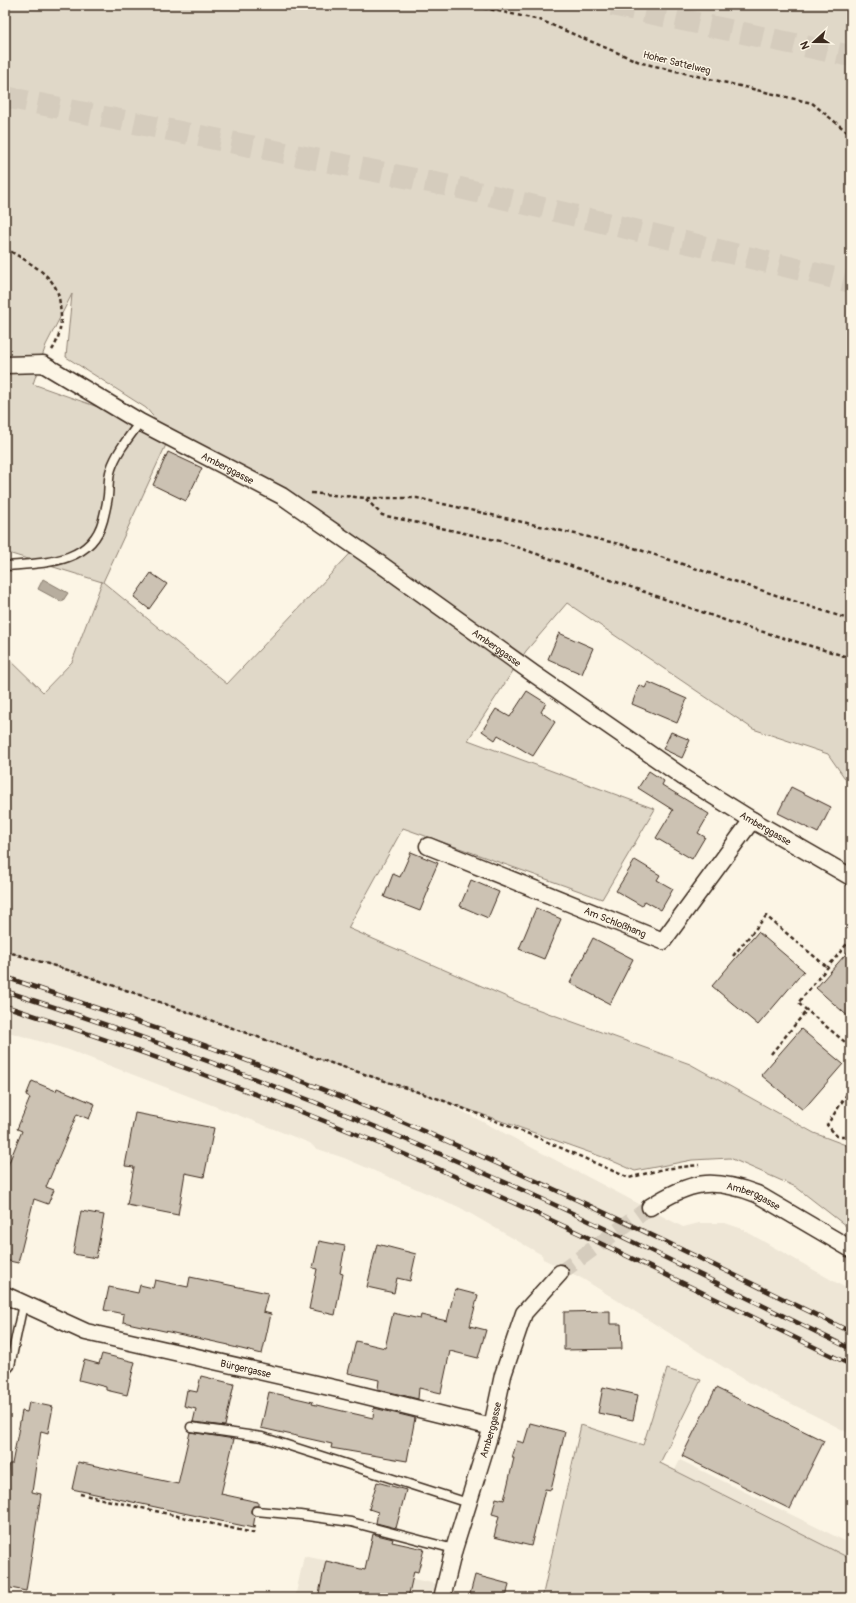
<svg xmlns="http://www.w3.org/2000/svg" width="856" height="1603" viewBox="0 0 856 1603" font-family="Pangolin,sans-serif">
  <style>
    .built { fill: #eee6d6 }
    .green { fill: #e0d8c8; stroke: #8e8173; fill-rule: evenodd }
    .water { fill: #b7ad9e; stroke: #85796b }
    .building { fill: #ccc2b3; stroke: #3b2a1e }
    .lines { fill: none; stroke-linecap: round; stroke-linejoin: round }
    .street-tunnel { stroke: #d5ccbd; stroke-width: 16; stroke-dasharray: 16 8; stroke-linecap: butt }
    .highway-tunnel { stroke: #d5ccbd; stroke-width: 22; stroke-dasharray: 22 11; stroke-linecap: butt }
    .lane-casing { stroke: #3b2a1e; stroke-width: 11 }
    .street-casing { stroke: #3b2a1e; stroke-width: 19 }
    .path { stroke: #3b2a1e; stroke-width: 2.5; stroke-dasharray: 4 3; stroke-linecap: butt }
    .lane { stroke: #fcf5e5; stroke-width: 8 }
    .street { stroke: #fcf5e5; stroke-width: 16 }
    .rail-casing { stroke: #3b2a1e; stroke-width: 4.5 }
    .rail { stroke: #fcf5e5; stroke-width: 3; stroke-dasharray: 9; stroke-linecap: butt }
    .labels { text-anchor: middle; stroke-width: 3; stroke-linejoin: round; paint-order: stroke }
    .street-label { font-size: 10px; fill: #3b2a1e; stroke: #fcf5e5 }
  </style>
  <rect width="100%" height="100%" fill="#fcf5e5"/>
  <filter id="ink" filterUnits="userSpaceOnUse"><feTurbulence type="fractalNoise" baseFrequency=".025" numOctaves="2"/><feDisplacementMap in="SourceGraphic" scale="8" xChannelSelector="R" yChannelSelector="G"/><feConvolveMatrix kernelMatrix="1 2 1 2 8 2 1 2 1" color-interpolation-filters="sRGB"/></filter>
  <g filter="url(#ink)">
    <!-- built -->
    <g class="built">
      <polygon points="5,951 78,973 240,1028 325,1061 439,1099 683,1227 699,1223 725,1223 740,1228 851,1291 851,1434 741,1378 583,1279 543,1259 542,1255 459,1207 344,1158 315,1148 310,1143 69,1050 5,1031"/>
      <polygon points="680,1460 851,1544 851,1562 675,1470"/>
      <polygon points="304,1556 451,1587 448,1598 295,1598"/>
    </g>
    <!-- green -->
    <g class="green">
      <path d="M 5,5 L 851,5 L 851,787 L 828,754 L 753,729 L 567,603 L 526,651 L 468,740 L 655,809 L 602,899 L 403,828 L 348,928 L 523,1004 L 690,1064 L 814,1133 L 851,1147 L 851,1221 L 846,1226 L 796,1187 L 730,1158 L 692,1160 L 635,1171 L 608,1159 L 439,1099 L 325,1061 L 78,973 L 5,951 L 5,655 L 43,692 L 72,662 L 102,582 L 5,552 ZM 72,294 L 66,357 L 146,408 L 169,435 L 140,422 L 33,384 L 46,345 ZM 170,436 L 293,493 L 362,541 L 227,684 L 103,582 Z"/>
      <polygon points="667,1369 701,1380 660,1463 851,1559 851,1598 542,1598 581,1425 643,1445"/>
    </g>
    <!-- water -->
    <polygon class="water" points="43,579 68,593 62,602 38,589"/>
    <!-- building -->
    <g class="building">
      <polygon points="168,452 202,468 186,501 153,485"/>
      <polygon points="151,573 167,584 149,609 134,597"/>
      <polygon points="559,633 593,648 582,674 548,659"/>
      <polygon points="648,682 687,699 677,723 632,704 639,685 645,688"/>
      <polygon points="527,691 546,703 541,712 555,722 533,756 498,735 495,740 482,731 496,709 510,717"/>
      <polygon points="671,732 690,740 682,758 663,749"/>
      <polygon points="649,771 664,781 662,785 709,814 698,833 705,837 692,859 656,838 673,810 638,788"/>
      <polygon points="791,787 831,807 818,833 778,813"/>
      <polygon points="411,852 438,863 427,888 429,889 420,911 384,897 393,874 400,877"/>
      <polygon points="635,860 660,875 657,880 673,889 661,910 645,901 642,906 616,891"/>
      <polygon points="471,880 499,892 488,918 460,906"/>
      <polygon points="536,908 561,919 544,959 519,949"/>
      <polygon points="758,932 804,971 758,1025 712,986"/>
      <polygon points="593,938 633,959 610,1004 570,983"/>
      <polygon points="851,948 851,1019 816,988"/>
      <polygon points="801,1029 843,1064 803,1110 761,1075"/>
      <polygon points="32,1081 56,1091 57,1088 95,1104 89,1119 77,1114 46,1187 54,1190 48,1204 34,1199 18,1263 5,1260 5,1172 22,1131 17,1129 30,1098 26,1096"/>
      <polygon points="135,1113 214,1128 204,1177 185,1173 178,1215 127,1205 134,1167 125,1166"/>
      <polygon points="81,1211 104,1215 96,1258 73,1254"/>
      <polygon points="319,1241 345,1246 340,1273 343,1274 335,1315 309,1309 317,1269 313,1268"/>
      <polygon points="377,1244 416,1254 410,1281 397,1278 394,1293 367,1287"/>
      <polygon points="190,1277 268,1293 263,1312 271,1314 262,1354 229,1346 229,1345 123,1322 124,1314 104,1310 109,1287 138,1293 140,1285 153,1288 155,1280 188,1287"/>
      <polygon points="455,1289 478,1295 470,1326 486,1330 478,1358 450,1351 441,1393 419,1388 418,1399 378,1389 379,1380 348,1373 356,1341 385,1348 393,1313 420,1319 421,1315 447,1321"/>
      <polygon points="610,1311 610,1324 621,1324 622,1349 564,1350 564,1312"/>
      <polygon points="102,1354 135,1362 127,1395 106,1390 106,1387 79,1380 84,1360 99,1364"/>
      <polygon points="201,1376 234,1384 225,1426 193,1422 196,1409 184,1406 187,1390 197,1392"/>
      <polygon points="603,1387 638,1395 633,1420 598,1413"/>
      <polygon points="716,1388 824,1441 790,1509 682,1456"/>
      <polygon points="269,1392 313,1402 312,1404 373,1418 374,1408 415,1418 407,1461 331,1448 332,1444 261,1428"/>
      <polygon points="29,1402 53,1407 48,1433 41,1431 32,1492 41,1494 26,1591 5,1587 5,1487 9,1464 12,1464 22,1411 27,1412"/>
      <polygon points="530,1423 565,1432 551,1490 545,1489 531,1546 494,1537 499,1516 492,1514 496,1498 504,1500 514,1458 512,1458 517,1441 524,1443"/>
      <polygon points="190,1432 234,1439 221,1494 258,1502 258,1506 253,1506 251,1510 251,1514 255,1516 253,1528 72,1489 78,1462 178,1484"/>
      <polygon points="377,1482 406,1490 396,1528 376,1523 378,1512 369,1509"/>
      <polygon points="373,1534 393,1539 392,1542 424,1549 418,1572 414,1571 408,1598 318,1598 326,1561 365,1570"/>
      <polygon points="475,1575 509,1584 506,1598 469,1598"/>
    </g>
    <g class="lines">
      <!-- street-tunnel -->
      <polyline class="street-tunnel" points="560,1273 650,1207"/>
      <!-- highway-tunnel -->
      <g class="highway-tunnel">
        <polyline points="612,5 851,56"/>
        <polyline points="5,97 460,188 851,282"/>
      </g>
      <defs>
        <g id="lane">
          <path d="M 5,566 C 41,563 91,565 103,520 C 105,512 107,504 108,496 C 109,487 108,477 111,469 C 117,451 130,436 140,422"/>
          <polyline points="5,1371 10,1366 23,1304"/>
          <polyline points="191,1427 262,1437 468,1503"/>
          <polyline points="256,1511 300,1515 351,1522 454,1549"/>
        </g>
        <g id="street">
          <path id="s1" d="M 5,365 L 43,364 L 140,422 L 282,496 L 379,563 L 534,674 L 683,777 L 752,820 L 851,877"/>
          <path id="s2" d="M 428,846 L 663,941 L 752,820"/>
          <path id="s3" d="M 650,1207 C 690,1181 712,1177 757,1194 L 851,1249"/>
          <path id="s4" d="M 5,1295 L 86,1332 L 338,1389 L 492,1427"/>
          <path id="s5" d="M 442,1598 L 454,1549 L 492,1427 L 503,1375 L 524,1313 L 560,1273"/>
        </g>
      </defs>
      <!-- lane casing -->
      <use href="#lane" class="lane-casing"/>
      <!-- street casing -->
      <use href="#street" class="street-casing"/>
      <!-- path -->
      <g class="path">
        <polyline points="470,5 540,20 642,63 812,103 851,135"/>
        <path d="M 5,248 C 21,258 50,272 57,291 C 60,298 60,307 61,315 C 61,327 59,340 52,350"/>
        <polyline points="311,493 366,498 417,498 628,546 851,620"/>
        <polyline points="366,499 382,515 500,541 730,622 851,658"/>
        <polyline points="851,939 798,1003 851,1047"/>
        <polyline points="5,951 78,973 325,1061 439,1099 534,1136 629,1178 663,1169 699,1165"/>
        <polyline points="733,956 766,916 827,967"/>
        <polyline points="771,1054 807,1010"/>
        <polyline points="851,1088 827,1125 837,1136 851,1136"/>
        <polyline points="80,1494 253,1533 255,1525"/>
      </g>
      <!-- lane -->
      <use href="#lane" class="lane"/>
      <!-- street -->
      <use href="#street" class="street"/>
      <defs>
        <g id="rail">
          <path d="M 5,977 C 123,1017 242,1056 357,1103 C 525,1172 688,1252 851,1332"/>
          <path d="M 5,991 C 179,1047 351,1113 518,1188 C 631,1239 740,1295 851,1349"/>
          <path d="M 5,1006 C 140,1050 273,1098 404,1154 C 555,1219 703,1293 851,1365"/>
        </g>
      </defs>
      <!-- rail casing -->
      <use href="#rail" class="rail-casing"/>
      <!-- rail -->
      <use href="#rail" class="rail"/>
    </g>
  </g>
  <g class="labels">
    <!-- street labels -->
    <g class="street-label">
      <text transform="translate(677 62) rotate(14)" y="4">Hoher Sattelweg</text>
      <text dy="4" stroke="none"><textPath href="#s1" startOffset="250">Amberggasse</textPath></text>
      <text dy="4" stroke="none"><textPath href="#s1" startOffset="574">Amberggasse</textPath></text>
      <text dy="4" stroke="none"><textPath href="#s1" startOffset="898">Amberggasse</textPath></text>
      <text dy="4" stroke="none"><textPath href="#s2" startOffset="202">Am Schloßhang</textPath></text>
      <text dy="4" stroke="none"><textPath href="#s3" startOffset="111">Amberggasse</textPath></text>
      <text dy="4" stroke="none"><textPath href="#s4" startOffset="253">Bürgergasse</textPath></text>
      <text dy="4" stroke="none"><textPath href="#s5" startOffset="175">Amberggasse</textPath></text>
    </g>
  </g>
  <!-- margin -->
  <rect width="856" height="1603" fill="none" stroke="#fcf5e5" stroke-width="20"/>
  <rect x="10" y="10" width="836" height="1583" fill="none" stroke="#3b2a1e" stroke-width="1.5" filter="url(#ink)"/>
  <!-- north arrow -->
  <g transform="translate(814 42) rotate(249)" stroke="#fcf5e5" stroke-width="3" paint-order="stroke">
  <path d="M0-3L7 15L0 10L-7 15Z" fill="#3b2a1e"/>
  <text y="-6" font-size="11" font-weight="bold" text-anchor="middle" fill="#3b2a1e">N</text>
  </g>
</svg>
